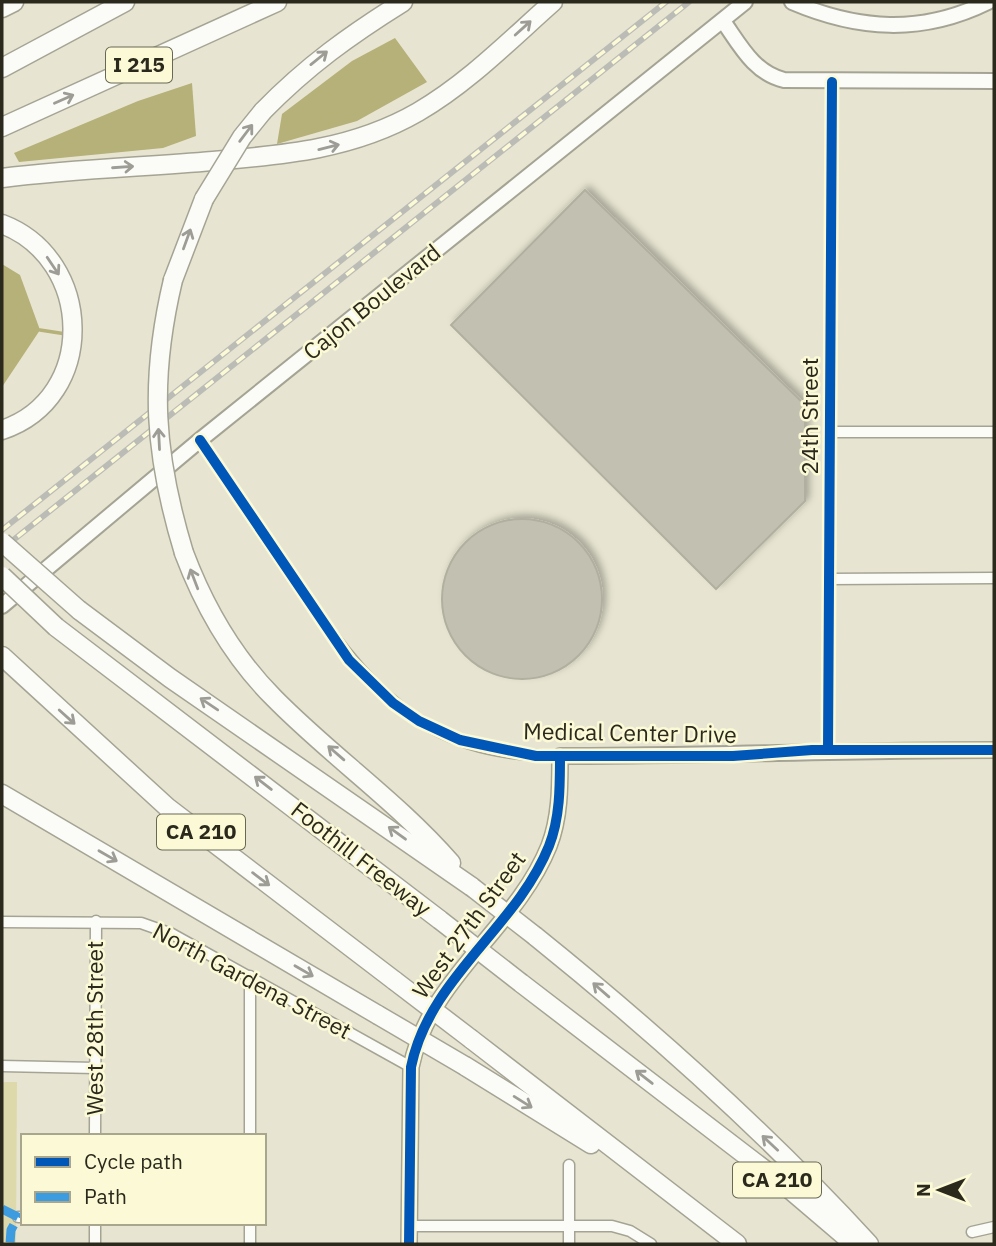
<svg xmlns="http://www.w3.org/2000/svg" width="996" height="1246" viewBox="0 0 996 1246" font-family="'IBM Plex Sans',sans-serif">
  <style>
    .green { fill: #ddd9ab }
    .water { fill: #b6b079 }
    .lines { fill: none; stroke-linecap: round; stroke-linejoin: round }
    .stream { stroke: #b6b079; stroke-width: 3.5 }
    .building { fill: #c2c0b1; stroke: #b1b0a0; stroke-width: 2; filter: url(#shadow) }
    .street-casing { stroke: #a5a494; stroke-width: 13 }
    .secondary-casing { stroke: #a5a494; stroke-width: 18 }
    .highway-casing { stroke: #a5a494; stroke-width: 21 }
    .street { stroke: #fbfbf8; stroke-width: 10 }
    .secondary { stroke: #fbfbf8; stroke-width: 14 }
    .highway { stroke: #fbfbf8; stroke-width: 18 }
    .rail-casing { stroke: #bcbcb7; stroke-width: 6 }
    .rail { stroke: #fcfad6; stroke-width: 3.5; stroke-dasharray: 10; stroke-linecap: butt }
    .highway-bridge-casing { stroke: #a5a494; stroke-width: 21; stroke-linecap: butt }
    .highway-bridge { stroke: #fbfbf8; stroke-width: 18 }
    .quiet { stroke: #3d9cdf; stroke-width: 9; stroke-dasharray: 18 9; stroke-linecap: butt }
    .cycleway-casing { stroke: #fcfad6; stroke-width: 15 }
    .cycleway { stroke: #0057b8; stroke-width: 10 }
    .oneway { stroke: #9d9c95 }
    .labels { text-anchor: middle; stroke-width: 5; stroke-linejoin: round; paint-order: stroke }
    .shield { fill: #fcfad6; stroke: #696854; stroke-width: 2 }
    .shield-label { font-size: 21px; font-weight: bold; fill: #2a291c }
    .street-label { font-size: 23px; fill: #2a291c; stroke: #fcfad6 }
  </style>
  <defs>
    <filter id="shadow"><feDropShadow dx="4" dy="-4" stdDeviation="3.5" flood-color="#0004"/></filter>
  </defs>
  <rect width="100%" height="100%" fill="#e7e5d1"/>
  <!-- green -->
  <polygon class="green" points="2,1082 17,1082 16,1244 2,1244"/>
  <!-- water -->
  <g class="water">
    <polygon points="395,38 427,82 357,121 277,144 282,114 352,61"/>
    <polygon points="192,83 196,136 163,148 19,162 14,153 138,101"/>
    <polygon points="2,264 20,275 40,330 2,387"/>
  </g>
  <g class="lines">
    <!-- stream -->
    <polyline class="stream" points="40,330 66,334"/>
  </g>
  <!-- building -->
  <g class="building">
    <polygon points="585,190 805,405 805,501 716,589 451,325"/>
    <circle cx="522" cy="599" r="80"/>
  </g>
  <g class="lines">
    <defs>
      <g id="street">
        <polyline points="831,432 994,432"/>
        <path d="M 200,440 C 230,486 261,531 292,577 C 365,685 418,756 560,756"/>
        <polyline points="830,579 994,578"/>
        <polyline points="828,750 832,82"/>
        <polyline points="2,922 141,923 172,934 411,1067"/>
        <polyline points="250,976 250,1136"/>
        <polyline points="2,1066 95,1068"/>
        <polyline points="95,1136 96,921"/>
        <polyline points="18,1217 23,1217"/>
        <polyline points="95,1223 95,1244"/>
        <polyline points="250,1223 250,1244"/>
        <polyline points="409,1226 612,1226 630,1231 651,1244"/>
        <polyline points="972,1232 994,1227"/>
        <polyline points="569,1244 569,1165"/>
      </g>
      <g id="secondary">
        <path d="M 792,2 C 858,30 921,35 988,2"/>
        <path d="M 723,21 C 740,45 754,73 784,80 L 994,81"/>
        <polyline points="2,606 200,440 745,2"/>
        <path d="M 409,1244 L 411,1067 C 429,978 516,928 549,846 C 560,818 560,787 560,756 C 705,756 849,750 994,750"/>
      </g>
      <g id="highway">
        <polyline points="2,8 14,2"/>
        <polyline points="2,68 125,2"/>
        <path d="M 263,111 C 307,66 350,35 403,2"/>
        <polyline points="2,127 277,2"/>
        <path d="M 2,178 C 72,169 143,167 213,161 C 285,155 354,149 418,112 C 468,83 510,40 553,2"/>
        <path d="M 2,224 C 94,259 98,398 2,430"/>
        <polyline points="173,280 204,199"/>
        <path d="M 184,553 C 204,606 234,658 274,698 C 331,756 398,802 451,863"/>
        <polyline points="79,610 170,678 472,887"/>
        <polyline points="56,627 440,920"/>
        <polyline points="2,656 167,807 395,981"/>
        <polyline points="2,794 378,1015"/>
        <path d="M 535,936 C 653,1031 766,1132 869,1244"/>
        <polyline points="521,983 787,1187 854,1244"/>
        <polyline points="471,1039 737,1244"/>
        <polyline points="465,1066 591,1144"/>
      </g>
    </defs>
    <!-- street casing -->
    <use href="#street" class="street-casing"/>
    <!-- secondary casing -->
    <use href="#secondary" class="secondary-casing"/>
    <!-- highway casing -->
    <use href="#highway" class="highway-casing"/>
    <!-- street -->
    <use href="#street" class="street"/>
    <!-- secondary -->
    <use href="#secondary" class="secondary"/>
    <!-- highway -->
    <use href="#highway" class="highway"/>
    <defs>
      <g id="rail">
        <polyline points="2,530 666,2"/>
        <polyline points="2,549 689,2"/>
      </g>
    </defs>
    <!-- rail casing -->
    <use href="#rail" class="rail-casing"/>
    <!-- rail -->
    <use href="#rail" class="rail"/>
    <defs>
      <g id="highway-bridge">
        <polyline points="204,199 242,137 263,111"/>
        <path d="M 173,280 C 149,381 154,454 184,553"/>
        <polyline points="2,542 79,610"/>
        <polyline points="2,576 56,627"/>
        <polyline points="472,887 535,936"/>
        <polyline points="440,920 521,983"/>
        <polyline points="395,981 471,1039"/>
        <polyline points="378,1015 465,1066"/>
      </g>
    </defs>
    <!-- highway-bridge casing -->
    <use href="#highway-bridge" class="highway-bridge-casing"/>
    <!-- highway-bridge -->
    <use href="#highway-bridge" class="highway-bridge"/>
    <!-- quiet -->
    <polyline class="quiet" points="2,1209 18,1217 11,1230 10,1244"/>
    <defs>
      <g id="cycleway">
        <polyline points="200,440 349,660 393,703 419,721 460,740 536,756 733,756 812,750 994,750"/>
        <polyline points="828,750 832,82"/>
        <path d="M 409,1244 L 411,1067 C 429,978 516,928 549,846 C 560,818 560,787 560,756"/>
      </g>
    </defs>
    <!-- cycleway casing -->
    <use href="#cycleway" class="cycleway-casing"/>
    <!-- cycleway -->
    <use href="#cycleway" class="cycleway"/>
  </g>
  <!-- one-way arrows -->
  <defs><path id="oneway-shaft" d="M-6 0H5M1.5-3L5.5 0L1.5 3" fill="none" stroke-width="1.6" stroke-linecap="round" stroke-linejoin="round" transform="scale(1.75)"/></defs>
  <g class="oneway">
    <use href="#oneway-shaft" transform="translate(523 28) rotate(-42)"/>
    <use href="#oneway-shaft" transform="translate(319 58) rotate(-39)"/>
    <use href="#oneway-shaft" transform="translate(64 99) rotate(-24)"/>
    <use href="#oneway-shaft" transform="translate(246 133) rotate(-53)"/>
    <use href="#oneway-shaft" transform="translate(329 147) rotate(-14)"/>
    <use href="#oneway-shaft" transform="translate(123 167) rotate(-4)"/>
    <use href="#oneway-shaft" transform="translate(187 239) rotate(-70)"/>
    <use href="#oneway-shaft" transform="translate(53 266) rotate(56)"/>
    <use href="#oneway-shaft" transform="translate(159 439) rotate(-93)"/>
    <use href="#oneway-shaft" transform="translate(194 579) rotate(-111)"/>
    <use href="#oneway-shaft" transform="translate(209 704) rotate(-146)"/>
    <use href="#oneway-shaft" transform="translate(67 717) rotate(42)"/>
    <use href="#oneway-shaft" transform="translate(336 753) rotate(-139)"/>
    <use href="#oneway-shaft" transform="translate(263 783) rotate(-142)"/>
    <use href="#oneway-shaft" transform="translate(397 833) rotate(-144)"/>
    <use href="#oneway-shaft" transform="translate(108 856) rotate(30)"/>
    <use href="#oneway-shaft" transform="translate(261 879) rotate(37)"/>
    <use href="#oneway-shaft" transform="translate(304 971) rotate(30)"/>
    <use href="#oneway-shaft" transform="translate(601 990) rotate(-139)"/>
    <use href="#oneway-shaft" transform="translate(644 1077) rotate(-142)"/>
    <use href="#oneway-shaft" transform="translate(523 1102) rotate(32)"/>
    <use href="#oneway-shaft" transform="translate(770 1143) rotate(-137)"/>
  </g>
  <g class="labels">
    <!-- shield labels -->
    <g class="shield">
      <rect x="106" y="47.5" width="66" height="35" rx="5"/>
      <rect x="157" y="814.5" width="88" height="35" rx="5"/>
      <rect x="733" y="1162.5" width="88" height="35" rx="5"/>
    </g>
    <g class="shield-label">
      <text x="139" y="72">I 215</text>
      <text x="201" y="839">CA 210</text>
      <text x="777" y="1187">CA 210</text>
    </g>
    <!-- street labels -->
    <g class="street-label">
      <text transform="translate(372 302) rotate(-39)" y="8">Cajon Boulevard</text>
      <text transform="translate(810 416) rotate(-90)" y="8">24th Street</text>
      <text transform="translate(630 733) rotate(1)" y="8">Medical Center Drive</text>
      <text transform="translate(361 859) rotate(38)" y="8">Foothill Freeway</text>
      <text transform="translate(469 925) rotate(-54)" y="8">West 27th Street</text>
      <text transform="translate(252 981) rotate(28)" y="8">North Gardena Street</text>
      <text transform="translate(95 1028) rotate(-90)" y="8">West 28th Street</text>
    </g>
  </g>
  <!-- border -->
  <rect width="996" height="1246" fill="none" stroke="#2a291c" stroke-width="7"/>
  <!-- legend -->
  <rect x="21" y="1134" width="245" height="91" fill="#fcfad6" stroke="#a8a68c" stroke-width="2"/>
  <rect x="35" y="1157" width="35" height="10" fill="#0057b8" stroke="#a8a68c" stroke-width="2"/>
  <text x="84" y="1169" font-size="21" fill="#2a291c">Cycle path</text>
  <rect x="35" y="1192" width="35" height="10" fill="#3d9cdf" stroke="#a8a68c" stroke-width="2"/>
  <text x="84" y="1204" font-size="21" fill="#2a291c">Path</text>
  <!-- north arrow -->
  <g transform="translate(940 1190) rotate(270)" stroke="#fcfad6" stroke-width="5" paint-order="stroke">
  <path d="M0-5L12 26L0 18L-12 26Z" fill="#2a291c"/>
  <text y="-10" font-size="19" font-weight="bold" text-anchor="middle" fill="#2a291c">N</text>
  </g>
</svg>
